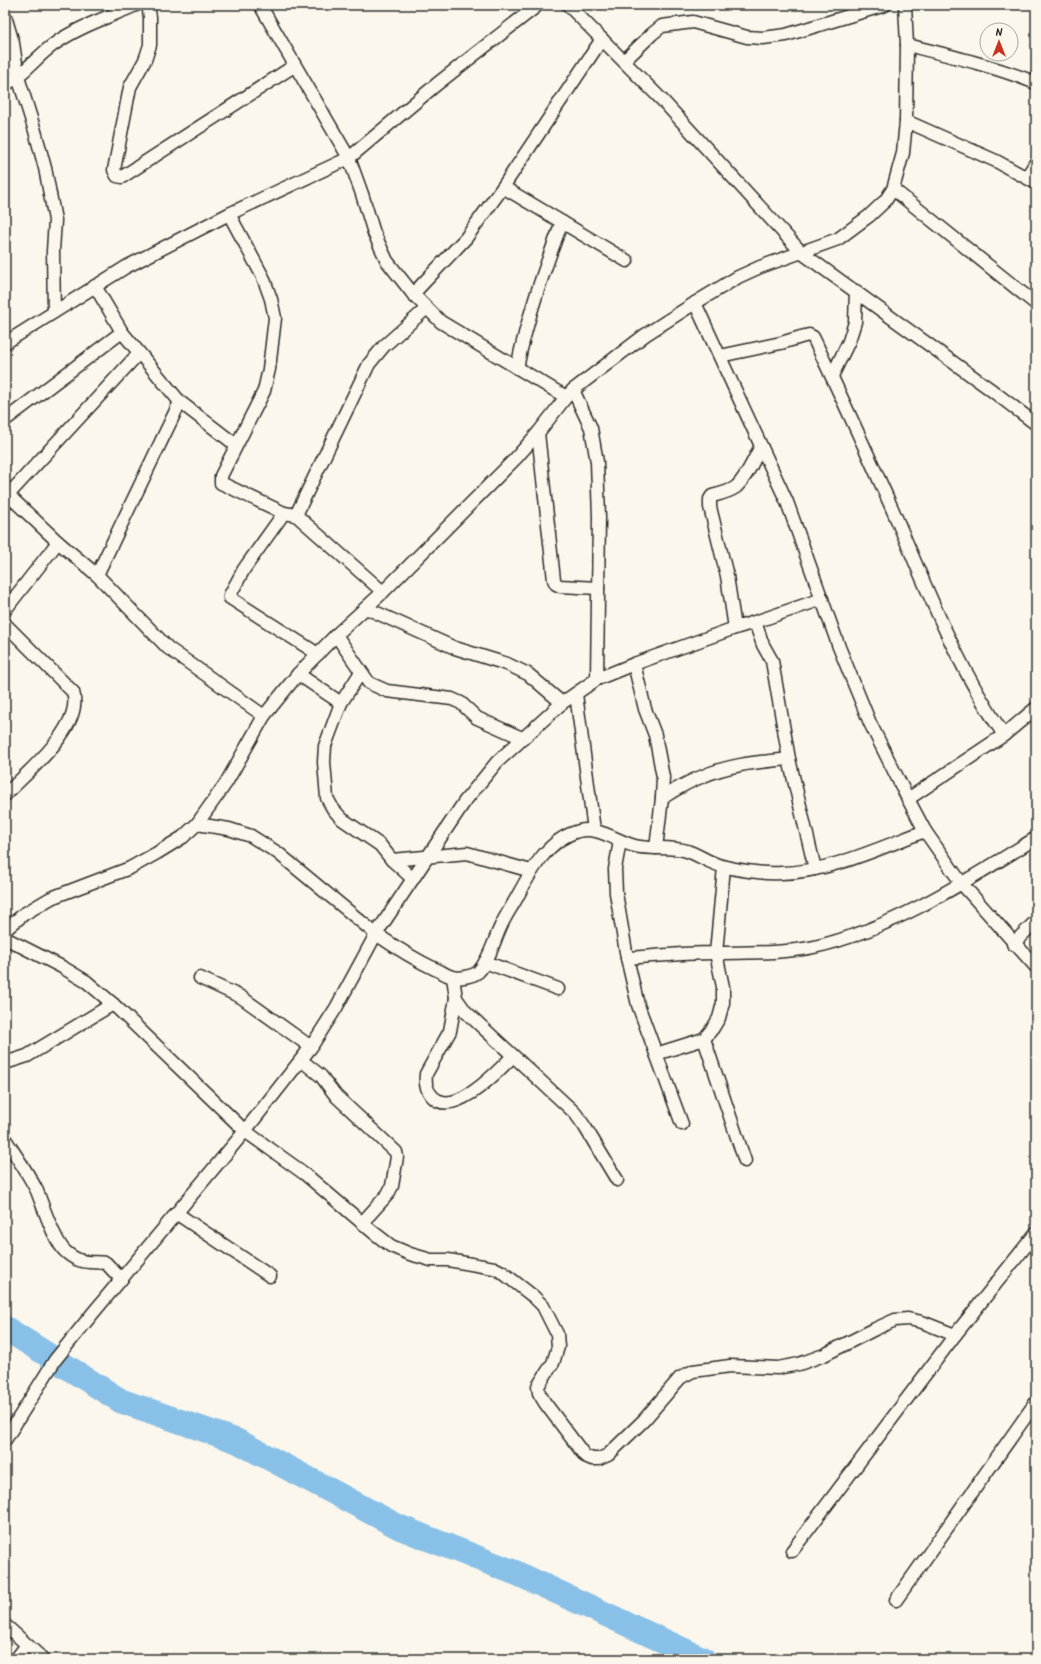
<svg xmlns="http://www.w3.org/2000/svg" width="1041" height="1664" viewBox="0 0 1041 1664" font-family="Kalam,sans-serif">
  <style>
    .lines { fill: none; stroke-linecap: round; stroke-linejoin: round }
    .river { stroke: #89c0e7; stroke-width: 25 }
    .street-casing { stroke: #2b2b2b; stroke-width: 15 }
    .street { stroke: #fbf7ec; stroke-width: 12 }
  </style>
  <rect width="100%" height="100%" fill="#fbf7ec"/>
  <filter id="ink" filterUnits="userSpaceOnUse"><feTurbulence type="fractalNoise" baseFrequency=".025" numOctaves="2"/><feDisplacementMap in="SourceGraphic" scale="8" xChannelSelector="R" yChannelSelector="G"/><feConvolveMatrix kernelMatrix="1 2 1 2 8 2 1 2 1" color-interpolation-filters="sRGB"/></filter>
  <g filter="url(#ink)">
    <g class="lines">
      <!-- river -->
      <polyline class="river" points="5,1328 121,1401 237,1441 399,1527 516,1573 703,1659"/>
      <defs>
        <g id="street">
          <polyline points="148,5 150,17 150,45 145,60 130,87 114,170 117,176 122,177 294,66"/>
          <polyline points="260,5 349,158 362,194 374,233 387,261 413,294 441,322 566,397"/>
          <polyline points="568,5 664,102 802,253 990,389 1036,424"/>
          <polyline points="5,16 13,43 18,77 35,131 45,168 55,220 53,251 54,312"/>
          <path d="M 907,45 C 951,56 994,66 1036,83"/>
          <polyline points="624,61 652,34 662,26 693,22 747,37 763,38 786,35 885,5"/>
          <path d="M 5,85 C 25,74 35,58 53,45 C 77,27 109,17 136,5"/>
          <polyline points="906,121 996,161 1036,183"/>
          <polyline points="1027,177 1036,162"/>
          <polyline points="503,187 627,261"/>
          <polyline points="893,189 1036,304"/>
          <polyline points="229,214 263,277 271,299 275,318 269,369 264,391 221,476 221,483 284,513 296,515 383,592"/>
          <polyline points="95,286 122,332 180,402 236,445"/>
          <polyline points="413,294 466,238 503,187 602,39"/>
          <polyline points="695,303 787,502 839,647 870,723 908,799 925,831 962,884 1036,967"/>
          <polyline points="5,343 126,267 229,214 349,158 437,84 538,5"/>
          <path d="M 720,356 L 781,343 L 801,337 L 809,335 L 813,337 C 841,396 868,454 894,513 C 927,589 957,667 1004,735 L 908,799"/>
          <path d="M 517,368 C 527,318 544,270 562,222"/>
          <polyline points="832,376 849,341 855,322 856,291"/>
          <polyline points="573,390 591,428 597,462 599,517 597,679"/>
          <polyline points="5,420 122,332"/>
          <polyline points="538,433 554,580 556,584 560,586 598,588"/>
          <polyline points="5,492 58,542 97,575 168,648 264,716"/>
          <polyline points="8,495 139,353"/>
          <polyline points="284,513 244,569 230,595 230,598 318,654"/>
          <polyline points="296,515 369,364 384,346 427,308"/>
          <polyline points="97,575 180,402"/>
          <path d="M 822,599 L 755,622 L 735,628 L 634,664 L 597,679 L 562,703 L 497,762 L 465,801 L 376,934 C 395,947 414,959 435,969 C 441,971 447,976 453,977 C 460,979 473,976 478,972 C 489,961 494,941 500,928 C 504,918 511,908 516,899 C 530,873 547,839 579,831 C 598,826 616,841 635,846 C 651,850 670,846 687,851 C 700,855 711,865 726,867 C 744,871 763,874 781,873 C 827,873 882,847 925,831"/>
          <polyline points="366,608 455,648 507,664 528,674 562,703"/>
          <polyline points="5,610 58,542"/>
          <polyline points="755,622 763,645 772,661 789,759 815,869"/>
          <path d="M 5,624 L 73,692 C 84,727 27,772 5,795"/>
          <path d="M 735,628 L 727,576 L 710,507 L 710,499 L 712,496 C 720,494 729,492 736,487 C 747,477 754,459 761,446"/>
          <polyline points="336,635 369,683 387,691 452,699 461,703 477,718 522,738"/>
          <polyline points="634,664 645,709 655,735 663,777 662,798 656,848"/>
          <polyline points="361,672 341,703 325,746 324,762 327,798 333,809 342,819 380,845 392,860 413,879"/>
          <polyline points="298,674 341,703"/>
          <polyline points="576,694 594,830"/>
          <polyline points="1004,735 1036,708"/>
          <path d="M 662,798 C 675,790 687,782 701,777 C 729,764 760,762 789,759"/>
          <polyline points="620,841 615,869 616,893 627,958 638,1005 682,1124"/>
          <polyline points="392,860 467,853 531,871"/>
          <polyline points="5,930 24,914 51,898 130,868 157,853 183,837 197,824 226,783 264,716 298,674 336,635 383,592 516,458 538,433 566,397 573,390 645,335 695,303 738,277 760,267 838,239 869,216 885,201 893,189 903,153 906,121 907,45 905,5"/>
          <polyline points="5,938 62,967 87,982 113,1004 245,1131 305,1174 373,1232 391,1246 410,1254 431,1260 448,1260 494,1268 502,1272 534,1297 543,1306 557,1334 558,1347 553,1363 538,1386 539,1393 545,1403 585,1456 592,1459 599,1459 608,1455 644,1420 680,1378 693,1371 730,1366 778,1368 799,1364 824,1355 875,1329 895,1320 908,1319 922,1322 955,1335"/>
          <polyline points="1013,944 1036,921"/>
          <path d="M 627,958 C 656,956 685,953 714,953 C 748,952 781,954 814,947 C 893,929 968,880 1036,838"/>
          <polyline points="485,962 558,989"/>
          <polyline points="453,977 456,998 466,1012 575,1113 585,1127 617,1180"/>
          <polyline points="200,978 241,997 311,1047"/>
          <path d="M 456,998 L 450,1031 L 426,1074 C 425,1083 426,1089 432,1096 C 453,1120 499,1070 513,1056"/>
          <polyline points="704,1039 713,1028 719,1018 723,1003 723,987 716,953 724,867"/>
          <polyline points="656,1054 704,1039 745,1161"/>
          <polyline points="301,1060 321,1076 336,1096 396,1152 397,1157 392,1186 388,1194 362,1223"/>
          <polyline points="5,1063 27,1056 113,1004"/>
          <path d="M 5,1139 C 16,1156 28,1173 37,1191 C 43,1206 55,1243 66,1252 C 81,1265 89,1261 106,1263 L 121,1279"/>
          <polyline points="176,1213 270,1276"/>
          <polyline points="5,1440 55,1360 93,1313 245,1131 311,1047 336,1008 376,934 278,853 251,836 229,829 197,824"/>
          <polyline points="792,1551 955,1335 1036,1233"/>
          <polyline points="896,1600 1036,1402"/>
          <polyline points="5,1625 43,1659"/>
          <polyline points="16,1659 27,1645"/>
        </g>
      </defs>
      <!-- street casing -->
      <use href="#street" class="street-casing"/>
      <!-- street -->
      <use href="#street" class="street"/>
    </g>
  </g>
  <!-- margin -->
  <rect width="1041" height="1664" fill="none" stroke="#fbf7ec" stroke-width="20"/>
  <rect x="10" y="10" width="1021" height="1644" fill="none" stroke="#2b2b2b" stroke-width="1.5" filter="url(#ink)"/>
  <!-- north arrow -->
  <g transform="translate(999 42)"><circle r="19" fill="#fbf7ec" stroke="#a8a59f"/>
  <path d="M0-3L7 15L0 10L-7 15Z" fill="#c8321e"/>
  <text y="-6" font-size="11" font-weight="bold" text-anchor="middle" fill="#2b2b2b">N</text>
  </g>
</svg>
